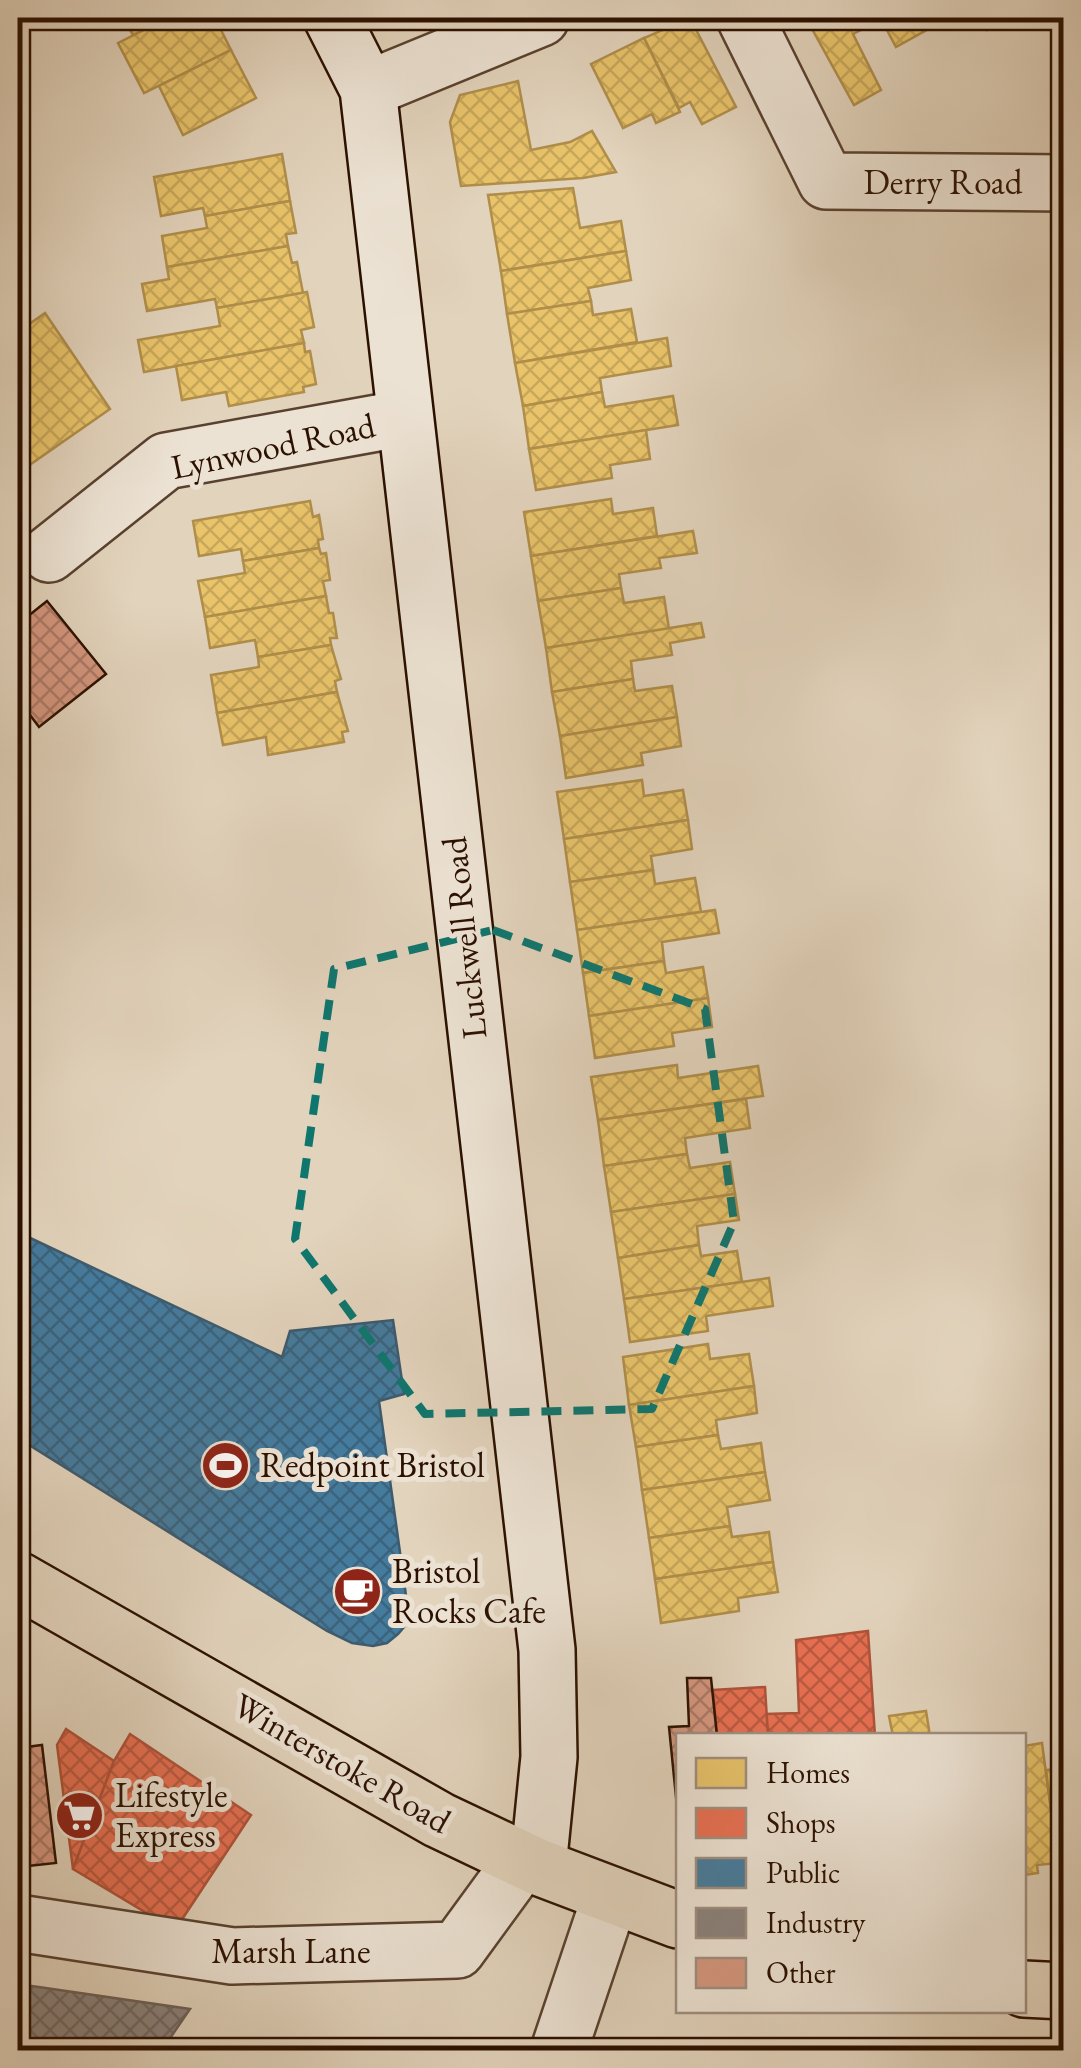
<svg xmlns="http://www.w3.org/2000/svg" width="1081" height="2068" viewBox="0 0 1081 2068" font-family="'EB Garamond',serif">
  <style>
    .homes { fill: url(#homes-cross-hatch); stroke: #b08e4a; stroke-width: 2.5 }
    .shops { fill: url(#shops-cross-hatch); stroke: #af5239; stroke-width: 2.5 }
    .public { fill: url(#public-cross-hatch); stroke: #3d5b6e; stroke-width: 2.5 }
    .industry { fill: url(#industry-cross-hatch); stroke: #6e5f57; stroke-width: 2.5 }
    .building { fill: url(#building-cross-hatch); stroke: #2b1000; stroke-width: 2.5 }
    .lines { fill: none; stroke-linecap: round; stroke-linejoin: round }
    .street-casing { stroke: #59412f; stroke-width: 60 }
    .secondary-casing { stroke: #2b1000; stroke-width: 60 }
    .highway-casing { stroke: #2b1000; stroke-width: 60 }
    .street { stroke: #ece2d3; stroke-width: 55 }
    .secondary { stroke: #ece2d3; stroke-width: 55 }
    .highway { stroke: #e2d3bc; stroke-width: 55 }
    .marked { fill: none; stroke: #0f766e; stroke-width: 8; stroke-dasharray: 20 12; stroke-linejoin: round }
    .labels { text-anchor: middle; stroke-width: 10; stroke-linejoin: round; paint-order: stroke }
    .street-label { font-size: 35px; fill: #2b1000; stroke: #ece2d3 }
    .poi-label { font-size: 35px; fill: #2b1000; stroke: #ece2d3; text-anchor: start }
  </style>
  <defs>
    <pattern id="homes-cross-hatch" width="8" height="8" patternUnits="userSpaceOnUse" patternTransform="scale(2.5)"><rect width="8" height="8" fill="#e9c46a"/><path d="M0 0l8 8M0 8l8-8" fill="none" stroke="#c8a75a"/></pattern>
    <pattern id="shops-cross-hatch" width="8" height="8" patternUnits="userSpaceOnUse" patternTransform="scale(2.5)"><rect width="8" height="8" fill="#e76f51"/><path d="M0 0l8 8M0 8l8-8" fill="none" stroke="#bb5a41"/></pattern>
    <pattern id="public-cross-hatch" width="8" height="8" patternUnits="userSpaceOnUse" patternTransform="scale(2.5)"><rect width="8" height="8" fill="#457b9d"/><path d="M0 0l8 8M0 8l8-8" fill="none" stroke="#3a637e"/></pattern>
    <pattern id="industry-cross-hatch" width="8" height="8" patternUnits="userSpaceOnUse" patternTransform="scale(2.5)"><rect width="8" height="8" fill="#8a817c"/><path d="M0 0l8 8M0 8l8-8" fill="none" stroke="#716863"/></pattern>
    <pattern id="building-cross-hatch" width="8" height="8" patternUnits="userSpaceOnUse" patternTransform="scale(2.5)"><rect width="8" height="8" fill="#d4967e"/><path d="M0 0l8 8M0 8l8-8" fill="none" stroke="#ac7965"/></pattern>
  </defs>
  <rect width="100%" height="100%" fill="#e2d3bc"/>
  <filter id="stains"><feTurbulence type="fractalNoise" baseFrequency=".002" numOctaves="4"/><feColorMatrix values="0 0 0 0 .2 0 0 0 0 .09 0 0 0 0 .02 0 0 0 .5 -.17"/></filter>
  <radialGradient id="worn" r=".72"><stop offset=".6" stop-color="#630" stop-opacity="0"/><stop offset="1" stop-color="#630" stop-opacity=".3"/></radialGradient>
  <!-- homes -->
  <g class="homes">
    <polygon points="123,18 168,18 133,35"/>
    <polygon points="168,18 215,18 231,50 144,93 118,43"/>
    <polygon points="690,18 736,107 702,124 690,102 679,108 644,38"/>
    <polygon points="806,18 861,18 867,27 853,34 881,90 854,105"/>
    <polygon points="861,18 915,18 923,32 896,47 881,19 867,27"/>
    <polygon points="915,18 949,18 923,32"/>
    <polygon points="981,18 1007,18 987,30"/>
    <polygon points="644,38 680,112 656,123 652,114 623,128 591,64"/>
    <polygon points="231,50 256,98 183,135 159,86"/>
    <polygon points="518,81 531,150 570,142 592,131 616,172 583,178 461,186 450,122 460,95"/>
    <polygon points="282,154 290,201 205,216 203,208 161,216 154,177"/>
    <polygon points="573,188 580,228 621,221 626,251 501,271 488,195"/>
    <polygon points="290,201 296,233 286,234 288,246 167,267 162,236 207,228 205,216"/>
    <polygon points="288,246 292,263 297,262 303,293 217,308 215,299 147,311 142,284 169,279 167,267"/>
    <polygon points="626,251 631,280 588,288 591,301 507,314 501,271"/>
    <polygon points="307,292 314,327 301,330 304,343 144,372 138,340 220,326 217,308"/>
    <polygon points="591,301 593,315 631,309 637,342 515,363 507,314"/>
    <polygon points="45,313 110,409 18,473 18,332"/>
    <polygon points="667,338 671,366 600,378 602,392 523,406 515,363"/>
    <polygon points="304,343 305,352 310,351 316,384 303,387 304,392 229,406 226,392 182,400 176,366"/>
    <polygon points="602,392 605,407 673,396 678,425 529,449 523,406"/>
    <polygon points="646,430 650,459 610,465 612,478 536,490 529,449"/>
    <polygon points="611,499 613,514 653,508 657,536 531,556 524,512"/>
    <polygon points="310,501 313,517 319,515 323,539 318,540 319,548 243,561 241,549 199,556 193,521"/>
    <polygon points="693,531 697,553 659,558 661,568 619,574 621,588 538,601 531,556"/>
    <polygon points="319,548 321,554 326,553 330,580 323,581 326,596 205,617 198,581 245,573 243,561"/>
    <polygon points="621,588 624,603 664,597 669,629 546,648 538,601"/>
    <polygon points="326,596 329,613 333,613 337,638 330,638 331,645 258,657 255,640 210,648 205,617"/>
    <polygon points="701,623 704,637 670,643 672,655 631,661 633,679 552,692 546,648"/>
    <polygon points="331,645 341,679 335,681 337,692 217,713 211,675 259,667 258,657"/>
    <polygon points="633,679 635,691 672,686 677,717 560,736 552,692"/>
    <polygon points="337,692 348,731 342,732 344,742 268,755 266,737 223,745 217,713"/>
    <polygon points="677,717 681,746 641,753 643,765 566,778 560,736"/>
    <polygon points="642,780 644,796 683,790 688,820 564,839 557,792"/>
    <polygon points="688,820 692,849 651,856 653,870 570,882 564,839"/>
    <polygon points="653,870 655,884 695,878 701,912 577,930 570,882"/>
    <polygon points="715,910 719,933 662,942 664,961 583,973 577,930"/>
    <polygon points="664,961 666,973 703,967 708,998 589,1016 583,973"/>
    <polygon points="708,998 712,1027 672,1033 674,1046 595,1058 589,1016"/>
    <polygon points="677,1065 678,1078 758,1066 763,1096 598,1120 591,1077"/>
    <polygon points="746,1099 750,1128 685,1138 687,1154 604,1166 598,1120"/>
    <polygon points="687,1154 690,1168 730,1162 735,1194 611,1212 604,1166"/>
    <polygon points="735,1194 739,1220 697,1226 699,1245 618,1258 611,1212"/>
    <polygon points="699,1245 701,1256 737,1251 742,1282 624,1299 618,1258"/>
    <polygon points="769,1278 773,1306 706,1316 708,1331 630,1342 624,1299"/>
    <polygon points="708,1344 710,1359 749,1354 754,1386 629,1405 623,1357"/>
    <polygon points="754,1386 757,1413 716,1420 718,1435 636,1447 629,1405"/>
    <polygon points="718,1435 721,1449 761,1443 765,1472 642,1490 636,1447"/>
    <polygon points="765,1472 770,1500 727,1507 730,1526 649,1538 642,1490"/>
    <polygon points="730,1526 732,1537 769,1532 773,1562 655,1579 649,1538"/>
    <polygon points="773,1562 778,1592 738,1598 739,1611 661,1623 655,1579"/>
    <polygon points="926,1711 930,1736 893,1736 889,1716"/>
    <polygon points="1042,1743 1058,1863 1037,1865 1038,1873 1024,1875 1024,1746"/>
    <polygon points="1064,1768 1064,1887 1061,1888 1046,1770"/>
  </g>
  <!-- shops -->
  <g class="shops">
    <polygon points="868,1631 875,1736 768,1736 766,1714 799,1713 796,1640"/>
    <polygon points="765,1687 768,1736 717,1736 713,1690"/>
    <polygon points="66,1729 114,1761 73,1869 57,1745"/>
    <polygon points="130,1734 251,1815 175,1930 73,1869 114,1761"/>
  </g>
  <!-- public -->
  <polygon class="public" points="26,1236 282,1357 290,1331 393,1320 404,1394 379,1401 408,1610 405,1626 398,1634 387,1643 373,1646 352,1643 327,1631 18,1438 18,1251"/>
  <!-- industry -->
  <polygon class="industry" points="18,1984 190,2009 162,2050 18,2050"/>
  <!-- building -->
  <g class="building">
    <polygon points="47,601 106,674 39,727 18,699 18,624"/>
    <polygon points="687,1678 711,1678 717,1736 678,1736 678,1817 669,1727 689,1726"/>
    <polygon points="42,1745 56,1863 18,1867 18,1748"/>
  </g>
  <g class="lines">
    <defs>
      <g id="street">
        <polyline points="745,18 826,181 1064,183"/>
        <polyline points="368,89 541,18"/>
        <polyline points="49,554 166,461 405,418"/>
        <polyline points="18,1923 232,1956 457,1950 522,1861"/>
        <polyline points="559,2050 611,1895"/>
      </g>
      <polyline id="secondary" points="332,18 368,89 547,1650 549,1757 538,1867"/>
      <g id="highway">
        <polyline points="18,1580 439,1820 538,1867 678,1920"/>
        <polyline points="1024,1989 1064,1991"/>
      </g>
    </defs>
    <!-- street casing -->
    <use href="#street" class="street-casing"/>
    <!-- secondary casing -->
    <use href="#secondary" class="secondary-casing"/>
    <!-- highway casing -->
    <use href="#highway" class="highway-casing"/>
    <!-- street -->
    <use href="#street" class="street"/>
    <!-- secondary -->
    <use href="#secondary" class="secondary"/>
    <!-- highway -->
    <use href="#highway" class="highway"/>
  </g>
  <!-- marked area -->
  <path class="marked" d="M 493,930 L 705,1009 L 734,1222 L 652,1409 L 425,1414 L 295,1239 L 334,969 Z"/>
  <!-- icons -->
  <defs>
    <symbol id="stadium-disc" viewBox="-11 -11 22 22"><circle r="9.5" fill="#8f2418" stroke="#ece2d3"/><path d="M0-5a6.5 5 0 1 0 0 10a6.5 5 0 1 0 0-10ZM-3.5-1.8h7v3.6h-7Z" fill="#fff"/></symbol>
    <symbol id="cafe-disc" viewBox="-11 -11 22 22"><circle r="9.5" fill="#8f2418" stroke="#ece2d3"/><path d="M-5.5-4.5H6V0H3Q3 3.5 0 3.5H-2.5Q-5.5 3.5-5.5 0ZM3-3.2v2h1.7v-2ZM-6 4.5H4V6H-6Z" fill="#fff"/></symbol>
    <symbol id="supermarket-disc" viewBox="-11 -11 22 22"><circle r="9.5" fill="#8f2418" stroke="#ece2d3"/><path d="M-6-5.5h2.5l.6 2H6L4.5 2H-2.5L-4.4-4H-6ZM-1.5 3.2a1.3 1.3 0 1 0 .1 0ZM3 3.2a1.3 1.3 0 1 0 .1 0Z" fill="#fff"/></symbol>
  </defs>
  <g fill-rule="evenodd">
    <use href="#stadium-disc" x="198" y="1438" width="55" height="55"/>
    <use href="#cafe-disc" x="330" y="1564" width="55" height="55"/>
    <use href="#supermarket-disc" x="52" y="1788" width="55" height="55"/>
  </g>
  <g class="labels">
    <!-- street labels -->
    <g class="street-label">
      <text x="943" y="194">Derry Road</text>
      <text transform="translate(273 446) rotate(-12)" y="12">Lynwood Road</text>
      <text transform="translate(464 938) rotate(-96)" y="12">Luckwell Road</text>
      <text transform="translate(342 1763) rotate(30)" y="12">Winterstoke Road</text>
      <text x="291" y="1963">Marsh Lane</text>
    </g>
    <!-- poi labels -->
    <g class="poi-label">
      <text x="260" y="1477">Redpoint Bristol</text>
      <text x="392" y="1583">Bristol<tspan x="392" dy="40">Rocks Cafe</tspan></text>
      <text x="115" y="1807">Lifestyle<tspan x="115" dy="40">Express</tspan></text>
    </g>
  </g>
  <!-- margin -->
  <rect width="1081" height="2068" fill="none" stroke="#e2d3bc" stroke-width="60"/>
  <rect x="20" y="20" width="1041" height="2028" fill="none" stroke="#2b1000" stroke-width="5"/>
  <rect x="30" y="30" width="1021" height="2008" fill="none" stroke="#2b1000" stroke-width="2.5"/>
  <!-- legend -->
  <rect x="676" y="1733" width="350" height="280" fill="#ece2d3" stroke="#9f8e7f" stroke-width="2.5"/>
  <rect x="696" y="1758" width="50" height="30" fill="#e9c46a" stroke="#9f8e7f" stroke-width="2.5"/>
  <text x="766" y="1783" font-size="30" fill="#2b1000">Homes</text>
  <rect x="696" y="1808" width="50" height="30" fill="#e76f51" stroke="#9f8e7f" stroke-width="2.5"/>
  <text x="766" y="1833" font-size="30" fill="#2b1000">Shops</text>
  <rect x="696" y="1858" width="50" height="30" fill="#457b9d" stroke="#9f8e7f" stroke-width="2.5"/>
  <text x="766" y="1883" font-size="30" fill="#2b1000">Public</text>
  <rect x="696" y="1908" width="50" height="30" fill="#8a817c" stroke="#9f8e7f" stroke-width="2.5"/>
  <text x="766" y="1933" font-size="30" fill="#2b1000">Industry</text>
  <rect x="696" y="1958" width="50" height="30" fill="#d4967e" stroke="#9f8e7f" stroke-width="2.5"/>
  <text x="766" y="1983" font-size="30" fill="#2b1000">Other</text>
  <rect width="100%" height="100%" filter="url(#stains)"/>
  <rect width="100%" height="100%" fill="url(#worn)"/>
</svg>
